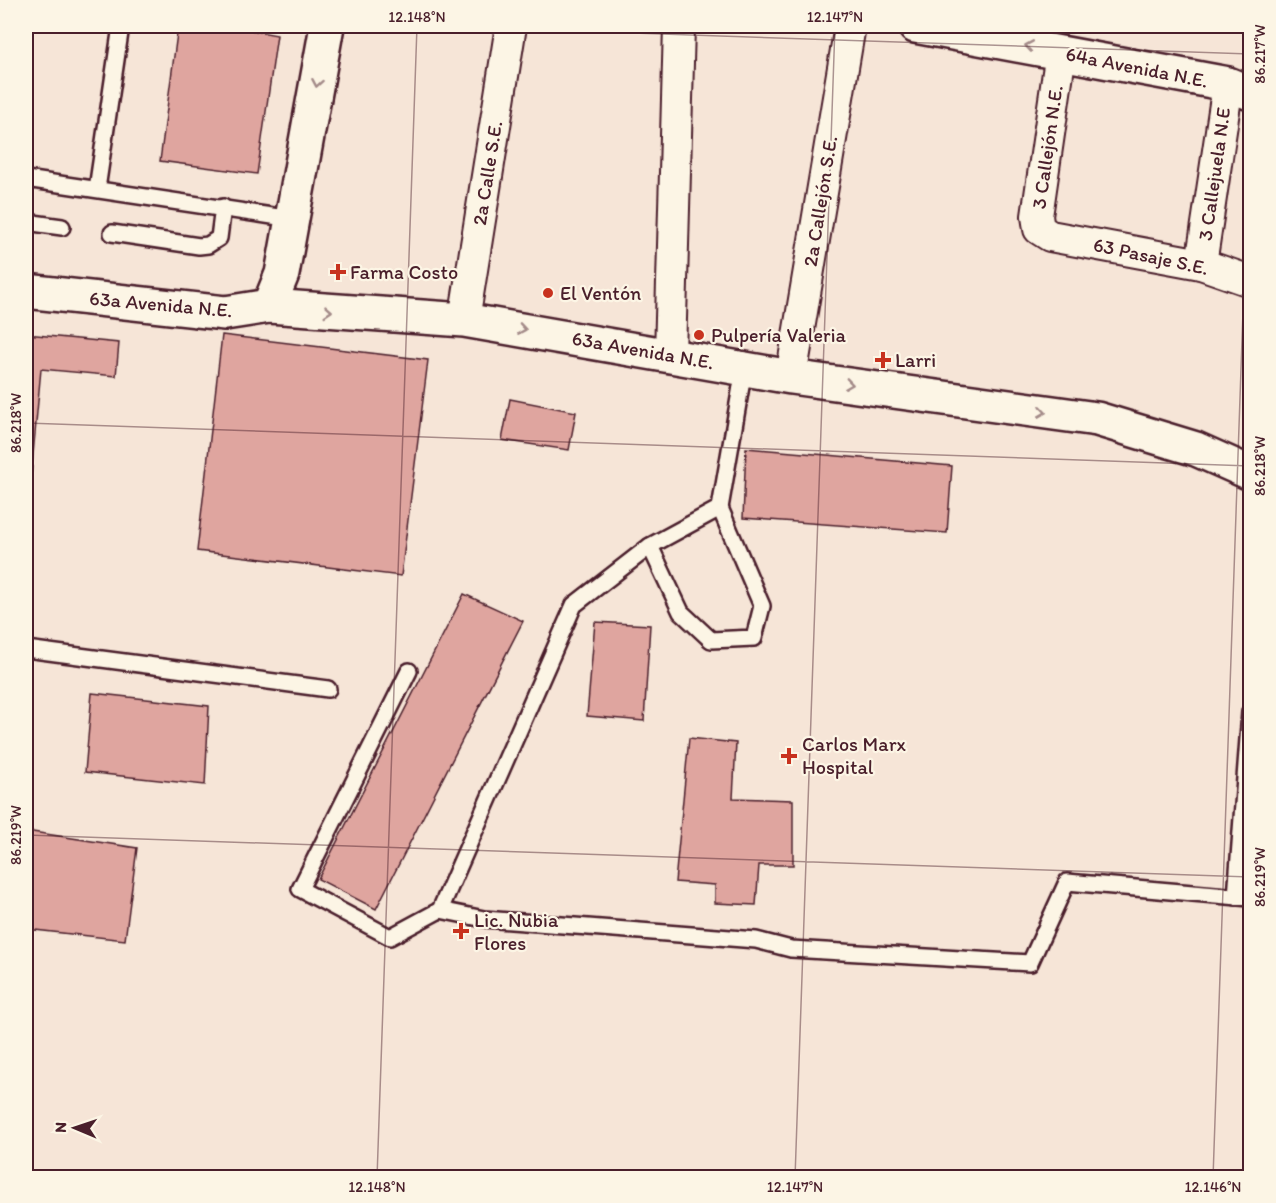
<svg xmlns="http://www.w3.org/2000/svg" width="1276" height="1203" viewBox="0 0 1276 1203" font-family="Itim,sans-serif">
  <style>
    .building { fill: #dfa59f; stroke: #4a1f2b; stroke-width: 1.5 }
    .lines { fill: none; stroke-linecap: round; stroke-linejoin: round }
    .service-casing { stroke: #4a1f2b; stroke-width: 20 }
    .minor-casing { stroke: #4a1f2b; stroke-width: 34 }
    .tertiary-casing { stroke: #4a1f2b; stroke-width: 38 }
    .service { stroke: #fcf5e5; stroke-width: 15 }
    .minor { stroke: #fcf5e5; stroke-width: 30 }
    .tertiary { stroke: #fcf5e5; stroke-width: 33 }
    .oneway { stroke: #a38a88 }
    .ticks { fill: none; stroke: #4a1f2b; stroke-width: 1.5; stroke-opacity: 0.45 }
    .poi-dot { fill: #c8321e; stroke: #fcf5e5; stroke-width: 2 }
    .labels { text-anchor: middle; stroke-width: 4.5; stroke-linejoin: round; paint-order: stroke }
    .street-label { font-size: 20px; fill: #4a1f2b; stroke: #fcf5e5 }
    .poi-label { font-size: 20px; fill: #4a1f2b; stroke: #fcf5e5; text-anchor: start }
    .neatline { fill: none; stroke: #4a1f2b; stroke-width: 2 }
    .ticks-label { font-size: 15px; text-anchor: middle; fill: #4a1f2b }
  </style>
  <rect width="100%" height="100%" fill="#f6e5d7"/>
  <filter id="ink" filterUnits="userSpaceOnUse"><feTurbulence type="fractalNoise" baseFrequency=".0167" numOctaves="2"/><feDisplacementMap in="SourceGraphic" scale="12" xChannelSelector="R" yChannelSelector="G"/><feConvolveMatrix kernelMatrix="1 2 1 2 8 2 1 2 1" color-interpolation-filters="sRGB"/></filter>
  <g filter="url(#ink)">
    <!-- building -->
    <g class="building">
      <polygon points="178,26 239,26 239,28 277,35 257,174 160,161"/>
      <polygon points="26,334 119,343 116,376 41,369 30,487 26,486"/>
      <polygon points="222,335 428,360 401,576 197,551"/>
      <polygon points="510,399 576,412 569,450 502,440"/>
      <polygon points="746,448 952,466 947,533 743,518"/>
      <polygon points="464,594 523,621 376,909 318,879"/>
      <polygon points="595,622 650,625 644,721 587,716"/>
      <polygon points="92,693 209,706 205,785 85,772"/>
      <polygon points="689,738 736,743 733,798 793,800 793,865 759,865 756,905 715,903 715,885 675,882"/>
      <polygon points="26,831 137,848 125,940 26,929"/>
    </g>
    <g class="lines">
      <defs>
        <g id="service">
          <polyline points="26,179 292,219"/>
          <polyline points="97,189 121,26"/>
          <polyline points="26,222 62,227"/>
          <polyline points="112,233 199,246 208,245 219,238 223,207"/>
          <polyline points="650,546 681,612 711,640 754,638 762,606 720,508"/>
          <polyline points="26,649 328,689"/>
          <polyline points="409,671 300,889 390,937 440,910 574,605 650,546 720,508 744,369"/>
          <polyline points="1236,897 1250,712"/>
          <polyline points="440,910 484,919 756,940 791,949 1030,963 1067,882 1250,898"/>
        </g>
        <g id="minor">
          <polyline points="1061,52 1037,216 1039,229 1050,236 1201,264 1250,281"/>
          <polyline points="1201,264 1228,84"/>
          <polyline points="464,320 511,26"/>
          <polyline points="670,355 679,26"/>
          <polyline points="791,377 850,26"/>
        </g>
        <g id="tertiary">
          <polyline points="915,26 1228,84 1250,93"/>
          <polyline points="26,291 225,313 269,306 464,320 791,377 1097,419 1196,449 1250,473"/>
          <polyline points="269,306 282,274 327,26"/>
        </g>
      </defs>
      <!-- service casing -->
      <use href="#service" class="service-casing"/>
      <!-- minor casing -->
      <use href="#minor" class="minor-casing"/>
      <!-- tertiary casing -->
      <use href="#tertiary" class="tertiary-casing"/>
      <!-- service -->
      <use href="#service" class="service"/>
      <!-- minor -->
      <use href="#minor" class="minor"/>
      <!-- tertiary -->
      <use href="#tertiary" class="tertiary"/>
    </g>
    <!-- one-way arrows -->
    <defs><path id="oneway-chevron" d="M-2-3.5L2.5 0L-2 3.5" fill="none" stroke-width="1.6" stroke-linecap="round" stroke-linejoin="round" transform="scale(1.5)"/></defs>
    <g class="oneway">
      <use href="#oneway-chevron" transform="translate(1029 46) rotate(-170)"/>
      <use href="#oneway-chevron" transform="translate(317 83) rotate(100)"/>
      <use href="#oneway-chevron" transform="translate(328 311) rotate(4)"/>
      <use href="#oneway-chevron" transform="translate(522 329) rotate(9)"/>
      <use href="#oneway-chevron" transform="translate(849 384) rotate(8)"/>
      <use href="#oneway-chevron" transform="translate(1042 412) rotate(8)"/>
    </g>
  </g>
  <!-- ticks -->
  <path class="ticks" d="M 426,26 L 1250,54M 26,423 L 1250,466M 26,835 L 1250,877M 377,1178 L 417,26M 795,1178 L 835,26M 1213,1178 L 1250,109"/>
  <!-- markers -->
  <g class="poi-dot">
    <path d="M335 263h6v6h6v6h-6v6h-6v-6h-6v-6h6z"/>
    <circle cx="548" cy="293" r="6"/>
    <circle cx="699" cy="335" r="6"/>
    <path d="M880 351h6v6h6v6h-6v6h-6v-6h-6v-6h6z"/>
    <path d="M786 747h6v6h6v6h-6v6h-6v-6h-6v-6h6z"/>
    <path d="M458 922h6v6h6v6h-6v6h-6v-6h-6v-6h6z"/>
  </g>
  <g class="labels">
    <!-- street labels -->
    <g class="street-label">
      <text transform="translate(1137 67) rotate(11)" y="7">64a Avenida N.E.</text>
      <text transform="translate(1047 147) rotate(-82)" y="7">3 Callejón N.E.</text>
      <text transform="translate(487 173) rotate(-81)" y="7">2a Calle S.E.</text>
      <text transform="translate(1214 174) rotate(-82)" y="7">3 Callejuela N.E</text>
      <text transform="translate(820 201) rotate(-81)" y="7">2a Callejón S.E.</text>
      <text transform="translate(1151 256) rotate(12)" y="7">63 Pasaje S.E.</text>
      <text transform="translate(161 304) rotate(5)" y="7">63a Avenida N.E.</text>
      <text transform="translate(643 350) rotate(10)" y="7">63a Avenida N.E.</text>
    </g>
    <!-- poi labels -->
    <g class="poi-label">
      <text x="350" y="279">Farma Costo</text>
      <text x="560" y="300">El Ventón</text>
      <text x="711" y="342">Pulpería Valeria</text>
      <text x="895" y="367">Larri</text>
      <text x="802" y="751">Carlos Marx<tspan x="802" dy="23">Hospital</tspan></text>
      <text x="474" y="927">Lic. Nubia<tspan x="474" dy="23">Flores</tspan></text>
    </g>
  </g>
  <!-- margin -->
  <rect width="1276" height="1203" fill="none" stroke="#fcf5e5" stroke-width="66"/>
  <!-- north arrow -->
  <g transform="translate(75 1128) rotate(272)" stroke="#fcf5e5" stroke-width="4.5" paint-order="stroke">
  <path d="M0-4.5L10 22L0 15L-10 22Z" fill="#4a1f2b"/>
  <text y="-9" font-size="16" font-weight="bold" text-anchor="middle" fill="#4a1f2b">N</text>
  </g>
  <rect x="33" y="33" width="1210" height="1137" class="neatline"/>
  <g class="ticks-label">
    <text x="417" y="22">12.148°N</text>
    <text x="835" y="22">12.147°N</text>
    <text transform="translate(1260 54) rotate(-90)" y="5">86.217°W</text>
    <text transform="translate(16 423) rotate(-90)" y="5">86.218°W</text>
    <text transform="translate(1260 466) rotate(-90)" y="5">86.218°W</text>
    <text transform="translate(16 835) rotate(-90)" y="5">86.219°W</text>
    <text transform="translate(1260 877) rotate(-90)" y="5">86.219°W</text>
    <text x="377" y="1192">12.148°N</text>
    <text x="795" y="1192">12.147°N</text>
    <text x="1213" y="1192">12.146°N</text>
  </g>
</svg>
